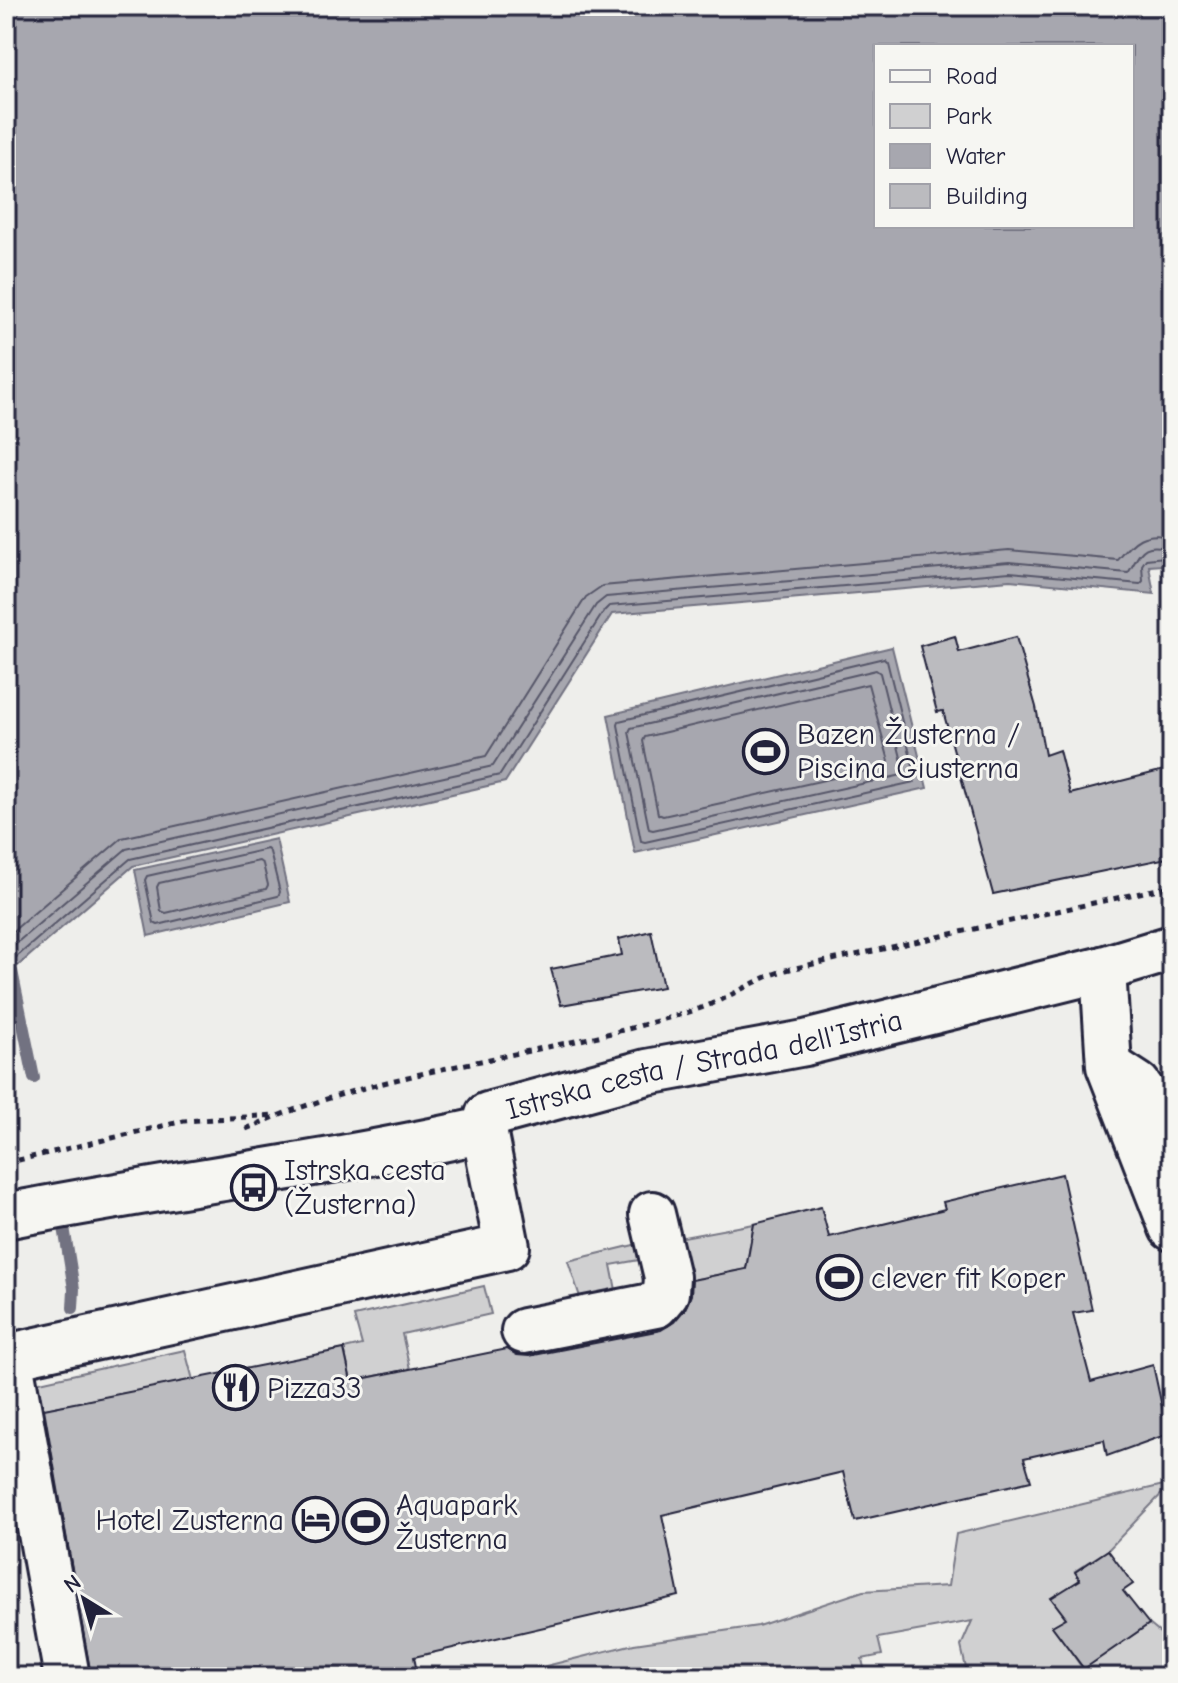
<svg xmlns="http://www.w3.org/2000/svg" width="1178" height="1683" viewBox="0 0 1178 1683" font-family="'Comic Neue',sans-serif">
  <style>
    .green { fill: #d0d0d1; stroke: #797986; stroke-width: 2 }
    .water { fill: #a7a7af; stroke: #727281; stroke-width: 2; fill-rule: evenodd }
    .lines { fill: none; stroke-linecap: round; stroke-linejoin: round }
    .shore { stroke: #575769; stroke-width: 2 }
    .stream { stroke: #727281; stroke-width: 12 }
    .building { fill: #bbbbbf; stroke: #22223b; stroke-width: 2 }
    .minor-casing { stroke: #22223b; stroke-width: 50 }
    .path { stroke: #22223b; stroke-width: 5; stroke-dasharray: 6 6; stroke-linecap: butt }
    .minor { stroke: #f6f6f2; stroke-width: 44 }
    .labels { text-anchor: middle; stroke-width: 6; stroke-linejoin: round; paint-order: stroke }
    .poi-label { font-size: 30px; fill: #22223b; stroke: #f6f6f2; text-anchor: start }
    .street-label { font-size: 30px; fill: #22223b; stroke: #f6f6f2 }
  </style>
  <rect width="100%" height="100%" fill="#eeeeeb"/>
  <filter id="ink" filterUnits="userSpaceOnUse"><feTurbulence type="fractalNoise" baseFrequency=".0125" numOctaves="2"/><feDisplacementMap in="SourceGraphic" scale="16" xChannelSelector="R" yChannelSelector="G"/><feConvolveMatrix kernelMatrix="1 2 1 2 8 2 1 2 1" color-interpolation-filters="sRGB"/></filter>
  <g filter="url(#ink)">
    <!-- green -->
    <g class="green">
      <polygon points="754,1224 746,1269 687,1281 678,1238"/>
      <polygon points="638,1244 656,1284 644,1287 639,1260 611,1265 617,1295 581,1300 568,1261"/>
      <polygon points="484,1286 491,1314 402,1334 410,1369 351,1381 344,1349 362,1345 354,1316"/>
      <polygon points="185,1350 193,1380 40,1410 35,1383"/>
      <polygon points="1172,1483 1108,1550 1075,1571 1080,1580 1052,1599 1066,1618 1053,1626 1083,1669 1149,1624 1172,1643 1172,1677 968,1677 961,1646 972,1621 878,1638 882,1655 862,1659 866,1677 502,1677 634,1644 758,1626 863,1591 948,1586 956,1534"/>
    </g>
    <!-- water -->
    <g class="water">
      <path d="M 6,6 L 1172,6 L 1172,593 L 1169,594 L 1163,565 L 1149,566 L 1154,594 L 1010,580 L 612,614 L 505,782 L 133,866 L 6,976 ZM 876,46 L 1132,46 L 1132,226 L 876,226 Z"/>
      <polygon points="892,647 927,788 635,853 608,715"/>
      <polygon points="276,839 290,902 148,936 135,870"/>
    </g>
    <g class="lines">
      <!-- shore -->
      <g class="shore">
        <polygon points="884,658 887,661 916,778 914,782 645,842 641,841 618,725 619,721"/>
        <polygon points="876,670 880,673 904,770 902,775 653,830 649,829 629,732 631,728"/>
        <polygon points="868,684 889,761 887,766 663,816 658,814 643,741 645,737"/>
        <polygon points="267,849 270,852 280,892 278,896 158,925 154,923 145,880 147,876"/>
        <polygon points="259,861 263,864 268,885 266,889 166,913 161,911 157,887 159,883"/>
        <path d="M 6,937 L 122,838 L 486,756 L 586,597 L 602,586 L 1009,550 L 1118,560 C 1134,540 1143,531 1172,537"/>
        <path d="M 6,952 L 126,849 L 493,766 L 596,605 L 606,597 L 1009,562 L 1128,573 C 1140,555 1141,539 1172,550"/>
        <polyline points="6,966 130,859 500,775 604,611 609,606 1010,572 1140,584 1143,581 1142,565 1146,559 1165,557 1172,566"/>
      </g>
      <!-- stream -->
      <g class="stream">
        <polyline points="12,971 34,1078"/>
        <polyline points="64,1227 74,1289 73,1308"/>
      </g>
    </g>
    <!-- building -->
    <g class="building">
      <polygon points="955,636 959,652 1016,637 1036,707 1045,755 1059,750 1070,794 1172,768 1172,857 993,894 943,711 937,712 920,646"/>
      <polygon points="651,931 663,987 561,1005 551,969 622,955 619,939"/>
      <polygon points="1062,1174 1092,1310 1073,1313 1091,1382 1153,1365 1168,1434 1107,1456 1104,1440 1024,1458 1031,1481 855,1521 843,1472 662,1515 679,1596 414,1657 418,1677 91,1677 44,1409 344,1349 351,1381 507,1349 517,1355 529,1356 661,1330 674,1322 685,1309 691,1295 692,1280 746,1269 754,1224 821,1207 829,1237 945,1209 943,1202"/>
      <polygon points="1108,1550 1133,1584 1123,1591 1149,1624 1084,1669 1052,1626 1066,1618 1051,1598 1080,1580 1075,1572"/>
    </g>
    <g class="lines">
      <defs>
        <g id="minor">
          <polyline points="1103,969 1109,1066 1172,1228"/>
          <polyline points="1118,1072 1138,1085 1172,1131"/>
          <path d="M 6,1216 C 165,1185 326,1165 484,1130"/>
          <polyline points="524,1331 656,1305 666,1293 667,1277 652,1214"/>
          <polyline points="9,1356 67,1677"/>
          <path id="s1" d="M 6,1357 L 507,1247 L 484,1130 L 488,1115 L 647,1072 L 805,1043 L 1103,969 L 1172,948"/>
        </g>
      </defs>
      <!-- minor casing -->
      <use href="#minor" class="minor-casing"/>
      <!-- path -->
      <g class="path">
        <path d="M 246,1129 C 370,1074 508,1060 639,1026 C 662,1019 687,1014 709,1005 C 736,994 758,978 786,970 L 1172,886"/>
        <polyline points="6,1163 184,1121 276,1115"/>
      </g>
      <!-- minor -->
      <use href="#minor" class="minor"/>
    </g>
  </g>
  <!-- icons -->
  <defs>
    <symbol id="stadium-ring" viewBox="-11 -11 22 22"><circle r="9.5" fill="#f6f6f2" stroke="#22223b" stroke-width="1.5"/><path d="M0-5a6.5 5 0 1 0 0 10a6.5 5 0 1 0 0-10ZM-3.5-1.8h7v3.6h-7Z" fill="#22223b"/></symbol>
    <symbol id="bus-ring" viewBox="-11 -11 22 22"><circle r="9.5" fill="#f6f6f2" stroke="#22223b" stroke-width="1.5"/><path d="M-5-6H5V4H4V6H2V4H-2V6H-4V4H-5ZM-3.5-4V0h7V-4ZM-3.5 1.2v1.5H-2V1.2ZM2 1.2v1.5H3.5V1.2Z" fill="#22223b"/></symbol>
    <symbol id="restaurant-ring" viewBox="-11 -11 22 22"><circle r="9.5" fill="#f6f6f2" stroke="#22223b" stroke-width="1.5"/><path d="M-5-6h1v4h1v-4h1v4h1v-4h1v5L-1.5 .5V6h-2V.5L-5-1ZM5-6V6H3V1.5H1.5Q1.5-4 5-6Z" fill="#22223b"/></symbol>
    <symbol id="hotel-ring" viewBox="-11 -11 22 22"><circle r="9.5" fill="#f6f6f2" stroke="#22223b" stroke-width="1.5"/><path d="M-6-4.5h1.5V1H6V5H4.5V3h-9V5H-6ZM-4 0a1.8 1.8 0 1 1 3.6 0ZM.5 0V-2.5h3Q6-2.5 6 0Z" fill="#22223b"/></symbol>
  </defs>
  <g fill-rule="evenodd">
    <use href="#stadium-ring" x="740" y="726" width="51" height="51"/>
    <use href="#bus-ring" x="228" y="1162" width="51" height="51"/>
    <use href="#stadium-ring" x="814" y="1252" width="51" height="51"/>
    <use href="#restaurant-ring" x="210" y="1362" width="51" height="51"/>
    <use href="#hotel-ring" x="290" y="1494" width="51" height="51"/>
    <use href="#stadium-ring" x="340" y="1496" width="51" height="51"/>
  </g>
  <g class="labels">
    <!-- poi labels -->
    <g class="poi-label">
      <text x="797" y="744">Bazen Žusterna /<tspan x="797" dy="34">Piscina Giusterna</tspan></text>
      <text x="284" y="1180">Istrska cesta<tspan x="284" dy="34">(Žusterna)</tspan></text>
      <text x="871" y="1288">clever fit Koper</text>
      <text x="267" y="1398">Pizza33</text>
      <text x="396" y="1515">Aquapark<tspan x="396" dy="34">Žusterna</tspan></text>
      <text x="284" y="1530" text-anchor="end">Hotel Zusterna</text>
    </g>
    <!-- street labels -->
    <g class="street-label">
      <text dy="10" stroke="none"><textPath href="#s1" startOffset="870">Istrska cesta / Strada dell'Istria</textPath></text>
    </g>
  </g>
  <!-- margin -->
  <rect width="1178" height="1683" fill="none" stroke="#f6f6f2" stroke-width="32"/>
  <rect x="16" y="16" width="1146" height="1651" fill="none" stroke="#22223b" stroke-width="3" filter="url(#ink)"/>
  <!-- legend -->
  <rect x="874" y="44" width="260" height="184" fill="#f6f6f2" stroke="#a1a1a9" stroke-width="2"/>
  <rect x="890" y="70" width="40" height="12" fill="#f6f6f2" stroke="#a1a1a9" stroke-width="2"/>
  <text x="946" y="84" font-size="24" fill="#22223b">Road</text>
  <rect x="890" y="104" width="40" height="24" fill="#d0d0d1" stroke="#a1a1a9" stroke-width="2"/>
  <text x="946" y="124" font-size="24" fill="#22223b">Park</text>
  <rect x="890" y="144" width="40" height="24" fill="#a7a7af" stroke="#a1a1a9" stroke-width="2"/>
  <text x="946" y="164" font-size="24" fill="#22223b">Water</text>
  <rect x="890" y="184" width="40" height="24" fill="#bbbbbf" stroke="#a1a1a9" stroke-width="2"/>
  <text x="946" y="204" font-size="24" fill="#22223b">Building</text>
  <!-- north arrow -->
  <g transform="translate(84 1599) rotate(323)" stroke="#f6f6f2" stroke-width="6" paint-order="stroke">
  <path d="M0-6L14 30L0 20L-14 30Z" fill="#22223b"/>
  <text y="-12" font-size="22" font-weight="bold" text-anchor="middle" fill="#22223b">N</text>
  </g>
</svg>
